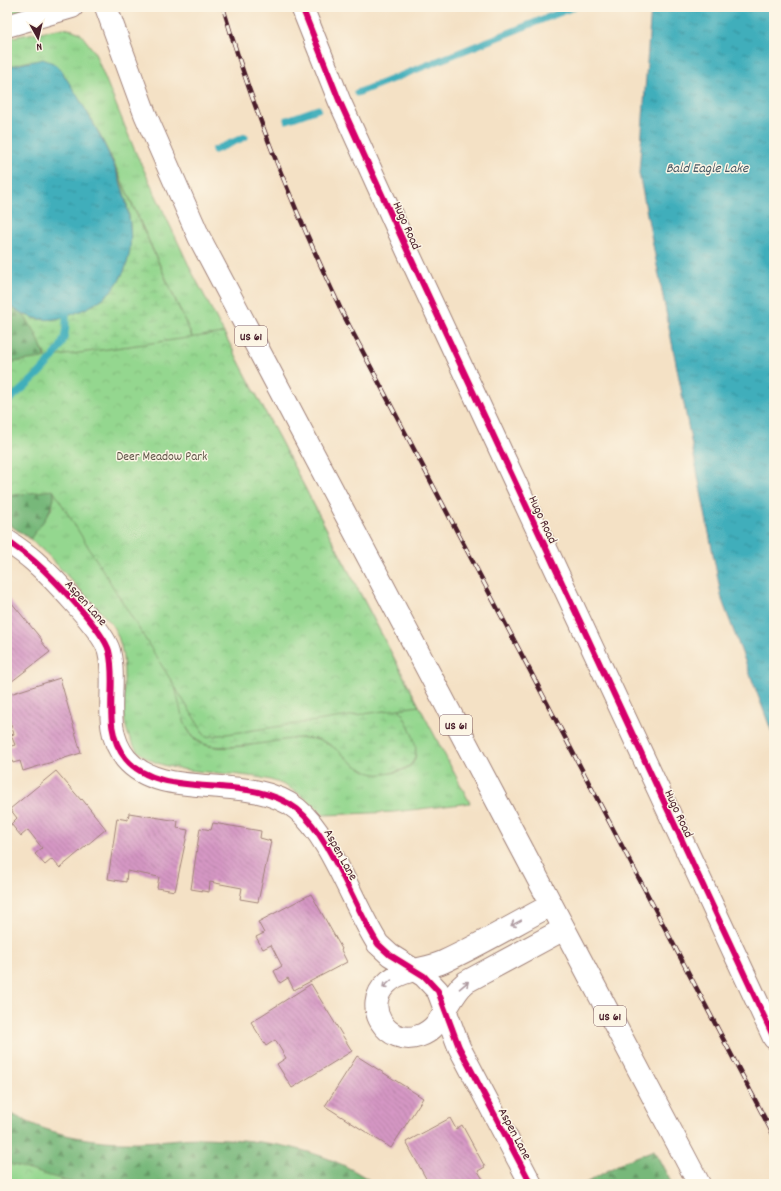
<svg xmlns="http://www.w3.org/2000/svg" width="781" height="1191" viewBox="0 0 781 1191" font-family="Dekko,sans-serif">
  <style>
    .grass { fill: url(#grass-tufts); stroke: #6f7b5d }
    .forest { fill: url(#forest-firs); stroke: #606c52 }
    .wetland { fill: url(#wetland-marsh); stroke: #6f7b5d }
    .park { fill: url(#park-crowns); stroke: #6f7b5d }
    .water { fill: url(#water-ripples); stroke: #446673 }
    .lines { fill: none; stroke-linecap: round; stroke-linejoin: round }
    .stream { stroke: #3faebb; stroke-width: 7 }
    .building { fill: url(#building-back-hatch) }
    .minor-casing { stroke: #9f8078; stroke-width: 24 }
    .major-casing { stroke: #9f8078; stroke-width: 24 }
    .minor { stroke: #fff; stroke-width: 22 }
    .major { stroke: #fff; stroke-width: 22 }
    .rail-casing { stroke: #4a1f2b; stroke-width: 4.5 }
    .rail { stroke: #fcf5e5; stroke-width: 3; stroke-dasharray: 9; stroke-linecap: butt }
    .cycleway-casing { stroke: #fcf5e5; stroke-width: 8 }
    .cycleway { stroke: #d6006c; stroke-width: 6 }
    .oneway { stroke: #ae9aa0 }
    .labels { text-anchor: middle; stroke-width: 3; stroke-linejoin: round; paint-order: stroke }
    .shield { fill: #fcf5e5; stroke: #7f5f63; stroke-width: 1 }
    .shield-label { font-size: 12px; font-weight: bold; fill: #4a1f2b }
    .street-label { font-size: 13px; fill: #4a1f2b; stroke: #fcf5e5 }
    .park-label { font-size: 13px; fill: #605649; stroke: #fcf5e5 }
    .water-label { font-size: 14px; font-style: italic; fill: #465865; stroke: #fcf5e5 }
  </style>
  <defs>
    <pattern id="grass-tufts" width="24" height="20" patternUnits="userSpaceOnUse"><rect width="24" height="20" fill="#94d78f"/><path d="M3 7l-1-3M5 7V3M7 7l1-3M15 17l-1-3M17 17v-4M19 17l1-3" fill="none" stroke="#81b87c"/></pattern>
    <pattern id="forest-firs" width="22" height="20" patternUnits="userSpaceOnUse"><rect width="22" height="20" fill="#77b87a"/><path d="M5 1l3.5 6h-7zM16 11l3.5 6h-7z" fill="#649564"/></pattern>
    <pattern id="wetland-marsh" width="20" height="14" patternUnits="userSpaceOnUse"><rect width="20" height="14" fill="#94d78f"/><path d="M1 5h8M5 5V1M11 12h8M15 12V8" fill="none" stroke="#81b87c"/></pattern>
    <pattern id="park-crowns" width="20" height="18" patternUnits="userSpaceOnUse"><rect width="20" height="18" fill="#94d78f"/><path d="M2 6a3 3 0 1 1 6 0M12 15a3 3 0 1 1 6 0" fill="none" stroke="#81b87c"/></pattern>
    <pattern id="water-ripples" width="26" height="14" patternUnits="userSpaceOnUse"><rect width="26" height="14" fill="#3faebb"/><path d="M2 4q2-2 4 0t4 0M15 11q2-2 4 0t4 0" fill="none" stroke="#378d98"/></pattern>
    <pattern id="building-back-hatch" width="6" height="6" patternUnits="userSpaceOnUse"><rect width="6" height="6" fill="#d597c4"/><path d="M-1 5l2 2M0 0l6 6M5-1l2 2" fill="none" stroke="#af7b9f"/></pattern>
  </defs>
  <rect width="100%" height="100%" fill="#fcf5e5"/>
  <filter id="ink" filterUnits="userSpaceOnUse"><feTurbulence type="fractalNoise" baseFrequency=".025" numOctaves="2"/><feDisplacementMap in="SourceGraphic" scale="8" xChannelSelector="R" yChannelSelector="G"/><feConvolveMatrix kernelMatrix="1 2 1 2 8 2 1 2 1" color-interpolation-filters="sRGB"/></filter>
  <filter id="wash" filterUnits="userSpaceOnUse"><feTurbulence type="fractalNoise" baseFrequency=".012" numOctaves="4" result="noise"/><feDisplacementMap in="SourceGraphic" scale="16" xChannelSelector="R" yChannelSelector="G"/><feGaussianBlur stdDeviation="0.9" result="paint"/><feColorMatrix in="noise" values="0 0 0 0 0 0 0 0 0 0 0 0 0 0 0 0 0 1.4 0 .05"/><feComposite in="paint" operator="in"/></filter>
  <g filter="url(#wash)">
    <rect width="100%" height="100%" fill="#f4e1c5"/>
    <!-- grass -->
    <g class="grass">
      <polygon points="7,7 35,7 7,16"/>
      <path d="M 63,28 L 73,30 L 80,33 L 94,51 L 135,151 L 192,272 L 470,803 L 394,812 L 324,815 C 310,801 295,789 277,782 C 238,768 163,779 137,750 C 109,717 139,661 110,622 L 47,554 L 30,539 L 52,508 L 54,483 C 80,527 107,570 133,614 C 146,636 161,657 173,679 C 182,698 179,725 196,740 C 218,758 275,737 303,738 C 311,739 319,739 326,743 C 336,747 342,754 350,760 C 366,773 389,778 407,768 C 429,757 403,716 395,701 L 227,414 L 112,159 L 93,122 L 60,69 L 30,61 L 7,67 L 7,38 Z"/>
    </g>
    <!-- forest -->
    <g class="forest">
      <path d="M 7,304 C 12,308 18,310 23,314 C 38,327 44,352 47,371 L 54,498 C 50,515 40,526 30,539 L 7,523 Z"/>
      <path d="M 7,1111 C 46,1135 92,1143 138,1142 C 158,1142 179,1138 199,1138 C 261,1139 324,1147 375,1184 L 7,1184 Z"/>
      <polygon points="654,1150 672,1184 584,1184 623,1162"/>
    </g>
    <!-- wetland -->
    <path class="wetland" d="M 112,160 L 227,414 L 395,701 C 406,721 434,762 398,771 C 388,774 377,776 368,772 C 340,760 336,736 299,738 C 276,740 218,754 200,742 C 180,730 180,700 173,680 L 40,343 L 33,328 L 23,314 C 48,324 61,320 82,306 C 92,300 107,293 115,284 C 120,280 123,272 125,266 C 137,230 126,192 112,160 Z"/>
    <!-- park -->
    <g class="park">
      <polygon points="224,333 419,706 206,737 53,490 7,496 7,363"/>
      <polygon points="7,1163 76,1184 7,1184"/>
    </g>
    <!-- water -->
    <g class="water">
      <polygon points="651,7 774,7 774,738 722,600 639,173"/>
      <path d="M 43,59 L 53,63 L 60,69 C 101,130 186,270 78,312 C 50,324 32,322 7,304 L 7,67 Z"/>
    </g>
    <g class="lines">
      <!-- stream -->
      <g class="stream">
        <polyline points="357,93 574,7"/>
        <polyline points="287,120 318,109"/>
        <polyline points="215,150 245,137"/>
        <path d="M 7,402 C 24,388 58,359 64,338 C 67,328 66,317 66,307"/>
      </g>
    </g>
    <g id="blocks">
      <!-- building -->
      <g class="building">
        <polygon points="7,597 42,640 41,641 50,652 7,685"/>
        <polygon points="60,678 81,753 23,771 20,761 13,763 8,747 15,745 11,735 14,734 7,713 7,695"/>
        <polygon points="56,771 81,800 82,799 106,829 60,868 52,859 45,865 35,854 42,848 28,830 21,836 11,824 17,818 10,809"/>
        <polygon points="129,813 178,821 177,828 188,830 175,891 157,888 159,877 127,871 126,882 108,879 117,818 128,820"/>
        <polygon points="213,823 261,831 260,838 271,841 258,902 240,899 242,888 210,882 209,892 191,889 200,828 211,830"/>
        <polygon points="311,894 342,949 341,950 347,962 294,990 288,978 280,983 274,971 282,966 271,945 263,949 256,937 264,933 258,922"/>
        <polygon points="311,984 352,1051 292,1088 277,1064 286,1058 275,1040 266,1046 251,1022"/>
        <polygon points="357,1056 423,1098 391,1148 325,1106"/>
        <polygon points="450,1118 456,1129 462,1125 485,1167 478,1171 484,1181 477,1184 429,1184 406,1142"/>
      </g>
    </g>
  </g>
  <g filter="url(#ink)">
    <use href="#blocks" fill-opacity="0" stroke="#9f8078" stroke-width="1"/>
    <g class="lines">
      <defs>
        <g id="minor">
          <polyline points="302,7 339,100 408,252 774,1038"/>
          <polyline points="7,26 72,7"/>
          <path d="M 7,541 C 16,547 25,553 34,561 C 51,576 104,631 109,651 C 118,686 100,728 126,759 C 162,802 248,771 297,809 C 331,837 353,905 378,944 L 390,955 L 424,976 L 438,991 L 459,1047 L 531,1184"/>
          <path d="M 551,905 C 515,924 480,945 443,962 C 426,970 401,969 387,983 C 361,1006 387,1047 419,1036 C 444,1028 447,997 466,982 L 564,929"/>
        </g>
        <polyline id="major" points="106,7 145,114 199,237 699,1184"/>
      </defs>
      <!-- minor casing -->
      <use href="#minor" class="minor-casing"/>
      <!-- major casing -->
      <use href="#major" class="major-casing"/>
      <!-- minor -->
      <use href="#minor" class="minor"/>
      <!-- major -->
      <use href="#major" class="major"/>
      <defs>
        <path id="rail" d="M 223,7 C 253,112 296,213 342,312 L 774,1136"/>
      </defs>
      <!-- rail casing -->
      <use href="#rail" class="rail-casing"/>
      <!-- rail -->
      <use href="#rail" class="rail"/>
      <defs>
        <g id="cycleway">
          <polyline points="302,7 339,100 408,252 774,1038"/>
          <path d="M 7,541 C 16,547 25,553 34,561 C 51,576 104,631 109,651 C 118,686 100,728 126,759 C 162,802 248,771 297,809 C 331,837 353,905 378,944 L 390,955 L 424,976 L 438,991 L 459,1047 L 531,1184"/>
        </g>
      </defs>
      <!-- cycleway casing -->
      <use href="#cycleway" class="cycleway-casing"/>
      <!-- cycleway -->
      <use href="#cycleway" class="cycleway"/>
    </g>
    <!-- one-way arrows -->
    <defs><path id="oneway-shaft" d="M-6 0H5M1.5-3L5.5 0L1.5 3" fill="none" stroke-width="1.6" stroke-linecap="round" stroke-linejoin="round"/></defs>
    <g class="oneway">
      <use href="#oneway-shaft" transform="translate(516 923) rotate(152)"/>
      <use href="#oneway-shaft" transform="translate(387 984) rotate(138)"/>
      <use href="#oneway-shaft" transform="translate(464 985) rotate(-40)"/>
    </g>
  </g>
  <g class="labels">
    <!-- shield labels -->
    <g class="shield">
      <rect x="235" y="326" width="32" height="20" rx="3"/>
      <rect x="440" y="715" width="32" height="20" rx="3"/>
      <rect x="594" y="1006" width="32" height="20" rx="3"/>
    </g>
    <g class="shield-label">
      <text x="251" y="340">US 61</text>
      <text x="456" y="729">US 61</text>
      <text x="610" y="1020">US 61</text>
    </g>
    <!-- street labels -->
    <g class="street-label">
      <text transform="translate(408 225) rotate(66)" y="5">Hugo Road</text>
      <text transform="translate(544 519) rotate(65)" y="5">Hugo Road</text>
      <text transform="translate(87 602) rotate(48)" y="5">Aspen Lane</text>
      <text transform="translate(680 813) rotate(65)" y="5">Hugo Road</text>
      <text transform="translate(342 854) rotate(61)" y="5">Aspen Lane</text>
      <text transform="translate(516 1133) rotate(62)" y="5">Aspen Lane</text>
    </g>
    <!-- park labels -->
    <g class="park-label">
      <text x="162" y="460">Deer Meadow Park</text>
    </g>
    <!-- water labels -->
    <g class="water-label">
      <text x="707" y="172">Bald Eagle Lake</text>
    </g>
  </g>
  <!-- margin -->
  <rect width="781" height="1191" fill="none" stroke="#fcf5e5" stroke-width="24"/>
  <!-- north arrow -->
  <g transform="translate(38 38) rotate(172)" stroke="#fcf5e5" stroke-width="3" paint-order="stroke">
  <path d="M0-3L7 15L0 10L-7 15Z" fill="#4a1f2b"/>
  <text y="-6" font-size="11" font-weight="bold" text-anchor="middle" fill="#4a1f2b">N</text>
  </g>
</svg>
